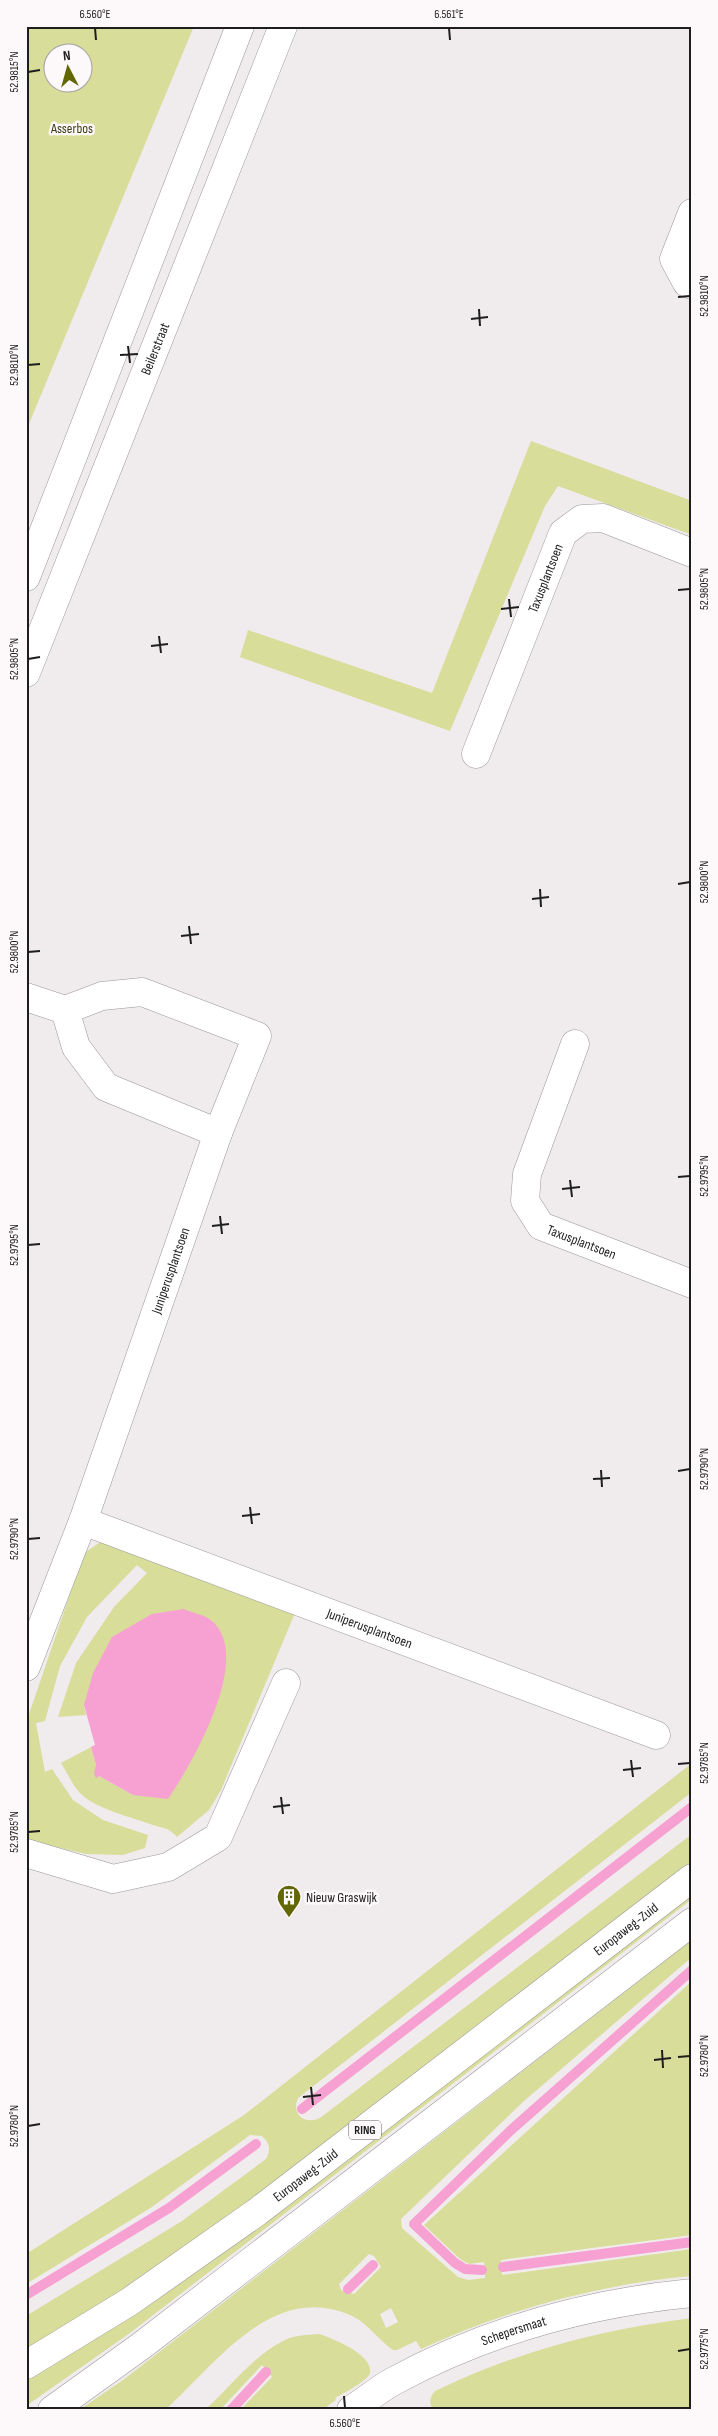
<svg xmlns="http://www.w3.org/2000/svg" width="718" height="2436" viewBox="0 0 718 2436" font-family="'Sofia Sans Condensed',sans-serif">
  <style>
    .green { fill: #d8dd99; fill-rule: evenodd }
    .water { fill: #f7a1d3 }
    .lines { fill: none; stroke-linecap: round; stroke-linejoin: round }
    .stream { stroke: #f7a1d3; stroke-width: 10 }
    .minor-casing { stroke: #9b9799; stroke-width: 29 }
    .tertiary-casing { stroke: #9b9799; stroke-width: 29 }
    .primary-casing { stroke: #9b9799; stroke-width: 29 }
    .minor { stroke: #fff; stroke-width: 28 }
    .tertiary { stroke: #fff; stroke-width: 28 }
    .primary { stroke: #fff; stroke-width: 28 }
    .ticks { fill: none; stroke: #1f1e1f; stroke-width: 2 }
    .labels { text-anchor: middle; stroke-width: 5; stroke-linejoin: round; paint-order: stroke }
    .shield { fill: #fdf9fb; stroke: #626061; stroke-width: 1 }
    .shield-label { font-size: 12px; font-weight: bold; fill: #1f1e1f }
    .park-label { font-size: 14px; fill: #3d3f17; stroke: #fdf9fb }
    .street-label { font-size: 14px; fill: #1f1e1f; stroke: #fdf9fb }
    .poi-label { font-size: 14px; fill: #1f1e1f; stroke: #fdf9fb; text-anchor: start }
    .neatline { fill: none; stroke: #1f1e1f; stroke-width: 2 }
    .ticks-label { font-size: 12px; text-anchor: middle; fill: #1f1e1f }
  </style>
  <rect width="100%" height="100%" fill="#f0ecee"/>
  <!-- green -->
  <g class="green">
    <path d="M 26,26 L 194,26 L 26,431 ZM 82,52 L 82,82 L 52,82 L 52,52 Z"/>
    <polygon points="531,441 692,501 692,535 558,486 545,506 450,731 240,657 248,630 432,693"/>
    <path d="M 102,1541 L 295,1613 L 221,1790 L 209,1810 L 177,1837 C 167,1826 163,1829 150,1824 C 131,1817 97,1809 82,1795 C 73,1787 68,1774 61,1763 L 91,1747 L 99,1776 L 133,1795 L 84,1705 L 86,1715 L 58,1717 L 76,1663 L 114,1607 L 147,1573 L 137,1565 L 87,1617 L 60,1666 L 45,1721 L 36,1723 L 45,1772 L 52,1769 L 73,1800 L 103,1820 L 148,1835 L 145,1848 L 123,1855 L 86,1854 L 26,1840 L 26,1723 L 84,1553 Z"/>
    <path d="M 692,1763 L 692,1792 L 298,2098 C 291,2114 304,2125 320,2118 L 692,1834 L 692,1866 L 211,2236 L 26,2354 L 26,2316 L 182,2221 L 266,2159 C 271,2150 270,2143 262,2136 L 250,2135 L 152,2207 L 26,2284 L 26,2254 L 244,2115 Z"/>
    <polygon points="692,1889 692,1899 130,2333 26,2406 26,2375"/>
    <path d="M 692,1940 L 692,1957 L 524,2101 L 401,2219 L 402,2228 L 458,2277 L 468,2280 L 485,2278 L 484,2262 L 469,2264 L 460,2259 L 424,2225 L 692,1981 L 692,2235 L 501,2260 L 502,2275 L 692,2249 L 692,2276 C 600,2284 505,2310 421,2349 L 416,2341 L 397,2350 L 393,2350 C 378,2340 369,2324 352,2316 C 273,2280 216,2364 165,2410 L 79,2410 L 123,2380 ZM 369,2254 L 374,2256 L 381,2267 L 354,2294 L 341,2290 L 339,2284 ZM 391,2308 L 398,2322 L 386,2328 L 380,2314 Z"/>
    <path d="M 692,2318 L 692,2410 L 433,2410 C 429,2402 429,2398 435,2391 C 515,2352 603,2329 692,2318 Z"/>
    <path d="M 319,2334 C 332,2338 374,2355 370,2373 C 368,2381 342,2394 335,2398 L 336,2400 L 322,2410 L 240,2410 L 272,2377 L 262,2365 L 220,2410 L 205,2410 C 230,2387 254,2355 285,2340 C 295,2335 308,2335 319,2334 Z"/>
  </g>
  <!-- water -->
  <path class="water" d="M 184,1609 C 192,1613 206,1615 212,1621 C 254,1657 192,1764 168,1799 L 133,1795 L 99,1776 L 96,1778 L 94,1774 L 96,1765 L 91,1747 L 95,1745 L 84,1705 L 93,1673 L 112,1637 L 152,1614 Z"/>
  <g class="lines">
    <!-- stream -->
    <g class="stream">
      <polyline points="302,2109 692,1807"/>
      <polyline points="503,2267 692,2242"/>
      <polyline points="482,2270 465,2269 455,2263 414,2224 510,2131 692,1970"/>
      <polyline points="348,2289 373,2265"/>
      <polyline points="26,2295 169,2208 256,2144"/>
      <polyline points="231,2410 266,2372"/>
    </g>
    <defs>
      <g id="minor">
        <polyline points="692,213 674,259 687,283 692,285"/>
        <path id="s1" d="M 26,673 L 283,26"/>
        <path id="s2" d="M 476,754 L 563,533 L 582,519 L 603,518 L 692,553"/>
        <polyline points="26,997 65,1010 76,1047 106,1087 218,1133"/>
        <path id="s3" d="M 575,1044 L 527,1174 L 525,1201 L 541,1226 L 692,1284"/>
        <path id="s4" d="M 83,1521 L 656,1735"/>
        <path id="s5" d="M 26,1667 L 83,1521 L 218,1133 L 257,1036 L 142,992 L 102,996 L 65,1010"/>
        <polyline points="26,1853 113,1879 168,1867 218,1837 286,1683"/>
        <path id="s6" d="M 351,2410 C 365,2401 378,2390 392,2382 C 484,2332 587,2303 692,2293"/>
      </g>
      <polyline id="tertiary" points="26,577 240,26"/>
      <g id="primary">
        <path id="s7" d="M 26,2365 L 129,2302 L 257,2212 L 692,1878"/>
        <polyline points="52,2410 141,2346 692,1922"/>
      </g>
    </defs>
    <!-- minor casing -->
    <use href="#minor" class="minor-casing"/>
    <!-- tertiary casing -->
    <use href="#tertiary" class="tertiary-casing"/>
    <!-- primary casing -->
    <use href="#primary" class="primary-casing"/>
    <!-- minor -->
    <use href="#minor" class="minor"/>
    <!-- tertiary -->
    <use href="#tertiary" class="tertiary"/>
    <!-- primary -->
    <use href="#primary" class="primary"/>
  </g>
  <!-- ticks -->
  <path class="ticks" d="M 95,28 L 96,40M 449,28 L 450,40M 28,72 L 40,70M 678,297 L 690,296M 479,309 L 480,326M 471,319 L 488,317M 128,346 L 130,363M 120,355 L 138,354M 28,365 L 40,364M 678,590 L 690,589M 509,599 L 511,617M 501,609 L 519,607M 159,636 L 161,653M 151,646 L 168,644M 28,659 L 40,657M 678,884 L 690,882M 540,889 L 541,907M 532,899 L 549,897M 189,926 L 191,944M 181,936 L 199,934M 28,952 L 40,951M 678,1177 L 690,1176M 570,1180 L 572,1197M 562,1189 L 580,1187M 220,1216 L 222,1234M 212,1226 L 229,1224M 28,1245 L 40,1244M 601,1470 L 602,1487M 678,1471 L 690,1469M 593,1479 L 610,1478M 250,1507 L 252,1524M 242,1516 L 260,1514M 28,1539 L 40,1538M 631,1760 L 633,1777M 678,1764 L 690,1763M 623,1770 L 641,1768M 281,1797 L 283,1814M 273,1807 L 290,1805M 28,1832 L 40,1831M 662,2050 L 663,2068M 678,2057 L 690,2056M 654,2060 L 671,2058M 311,2087 L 313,2105M 303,2097 L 321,2095M 28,2126 L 40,2124M 678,2351 L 690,2349M 344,2396 L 345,2408"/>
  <!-- icons -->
  <defs>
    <symbol id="building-pin" viewBox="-11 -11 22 30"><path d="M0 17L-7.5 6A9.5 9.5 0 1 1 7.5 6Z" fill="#636703" stroke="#fdf9fb"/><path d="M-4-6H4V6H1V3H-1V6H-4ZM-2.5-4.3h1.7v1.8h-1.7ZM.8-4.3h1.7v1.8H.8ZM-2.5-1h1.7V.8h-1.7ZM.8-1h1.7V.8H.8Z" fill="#fff"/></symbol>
  </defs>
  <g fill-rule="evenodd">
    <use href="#building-pin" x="275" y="1883" width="28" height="38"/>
  </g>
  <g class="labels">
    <!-- shield labels -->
    <rect class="shield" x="349" y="2120.5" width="32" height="19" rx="4"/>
    <g class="shield-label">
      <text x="365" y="2134">RING</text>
    </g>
    <!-- park labels -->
    <g class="park-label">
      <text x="72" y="133">Asserbos</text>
    </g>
    <!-- street labels -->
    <g class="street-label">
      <text dy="5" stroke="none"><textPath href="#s1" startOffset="349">Beilerstraat</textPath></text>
      <text dy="5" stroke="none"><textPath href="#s2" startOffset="189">Taxusplantsoen</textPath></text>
      <text dy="5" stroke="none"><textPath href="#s3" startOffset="239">Taxusplantsoen</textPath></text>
      <text dy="5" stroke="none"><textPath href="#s5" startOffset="422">Juniperusplantsoen</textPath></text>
      <text dy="5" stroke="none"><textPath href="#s4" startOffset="306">Juniperusplantsoen</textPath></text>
      <text dy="5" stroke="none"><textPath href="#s7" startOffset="742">Europaweg-Zuid</textPath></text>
      <text dy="5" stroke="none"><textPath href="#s7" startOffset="338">Europaweg-Zuid</textPath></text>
      <text dy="5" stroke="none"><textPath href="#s6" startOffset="182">Schepersmaat</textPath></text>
    </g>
    <!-- poi labels -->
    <g class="poi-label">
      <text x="306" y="1902">Nieuw Graswijk</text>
    </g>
  </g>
  <!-- border -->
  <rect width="718" height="2436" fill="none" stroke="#fdf9fb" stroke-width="55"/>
  <!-- north arrow -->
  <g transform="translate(68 68) rotate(354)"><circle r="24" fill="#fdf9fb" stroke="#a4a1a3"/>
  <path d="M0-4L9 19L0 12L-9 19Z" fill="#636703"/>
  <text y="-8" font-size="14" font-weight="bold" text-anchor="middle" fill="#1f1e1f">N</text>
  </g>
  <rect x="28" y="28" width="662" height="2380" class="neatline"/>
  <g class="ticks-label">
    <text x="95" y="18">6.560°E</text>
    <text x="449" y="18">6.561°E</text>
    <text transform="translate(14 72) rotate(-90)" y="4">52.9815°N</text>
    <text transform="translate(704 296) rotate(-90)" y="4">52.9810°N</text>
    <text transform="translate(14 365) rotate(-90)" y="4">52.9810°N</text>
    <text transform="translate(704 589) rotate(-90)" y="4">52.9805°N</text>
    <text transform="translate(14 659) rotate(-90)" y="4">52.9805°N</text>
    <text transform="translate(704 882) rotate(-90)" y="4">52.9800°N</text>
    <text transform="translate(14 952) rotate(-90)" y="4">52.9800°N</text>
    <text transform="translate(704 1176) rotate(-90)" y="4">52.9795°N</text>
    <text transform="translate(14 1245) rotate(-90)" y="4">52.9795°N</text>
    <text transform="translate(704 1469) rotate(-90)" y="4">52.9790°N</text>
    <text transform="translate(14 1539) rotate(-90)" y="4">52.9790°N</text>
    <text transform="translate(704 1763) rotate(-90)" y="4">52.9785°N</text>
    <text transform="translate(14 1832) rotate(-90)" y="4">52.9785°N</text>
    <text transform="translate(704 2056) rotate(-90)" y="4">52.9780°N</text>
    <text transform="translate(14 2126) rotate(-90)" y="4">52.9780°N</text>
    <text transform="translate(704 2349) rotate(-90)" y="4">52.9775°N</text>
    <text x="345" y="2427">6.560°E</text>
  </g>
</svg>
